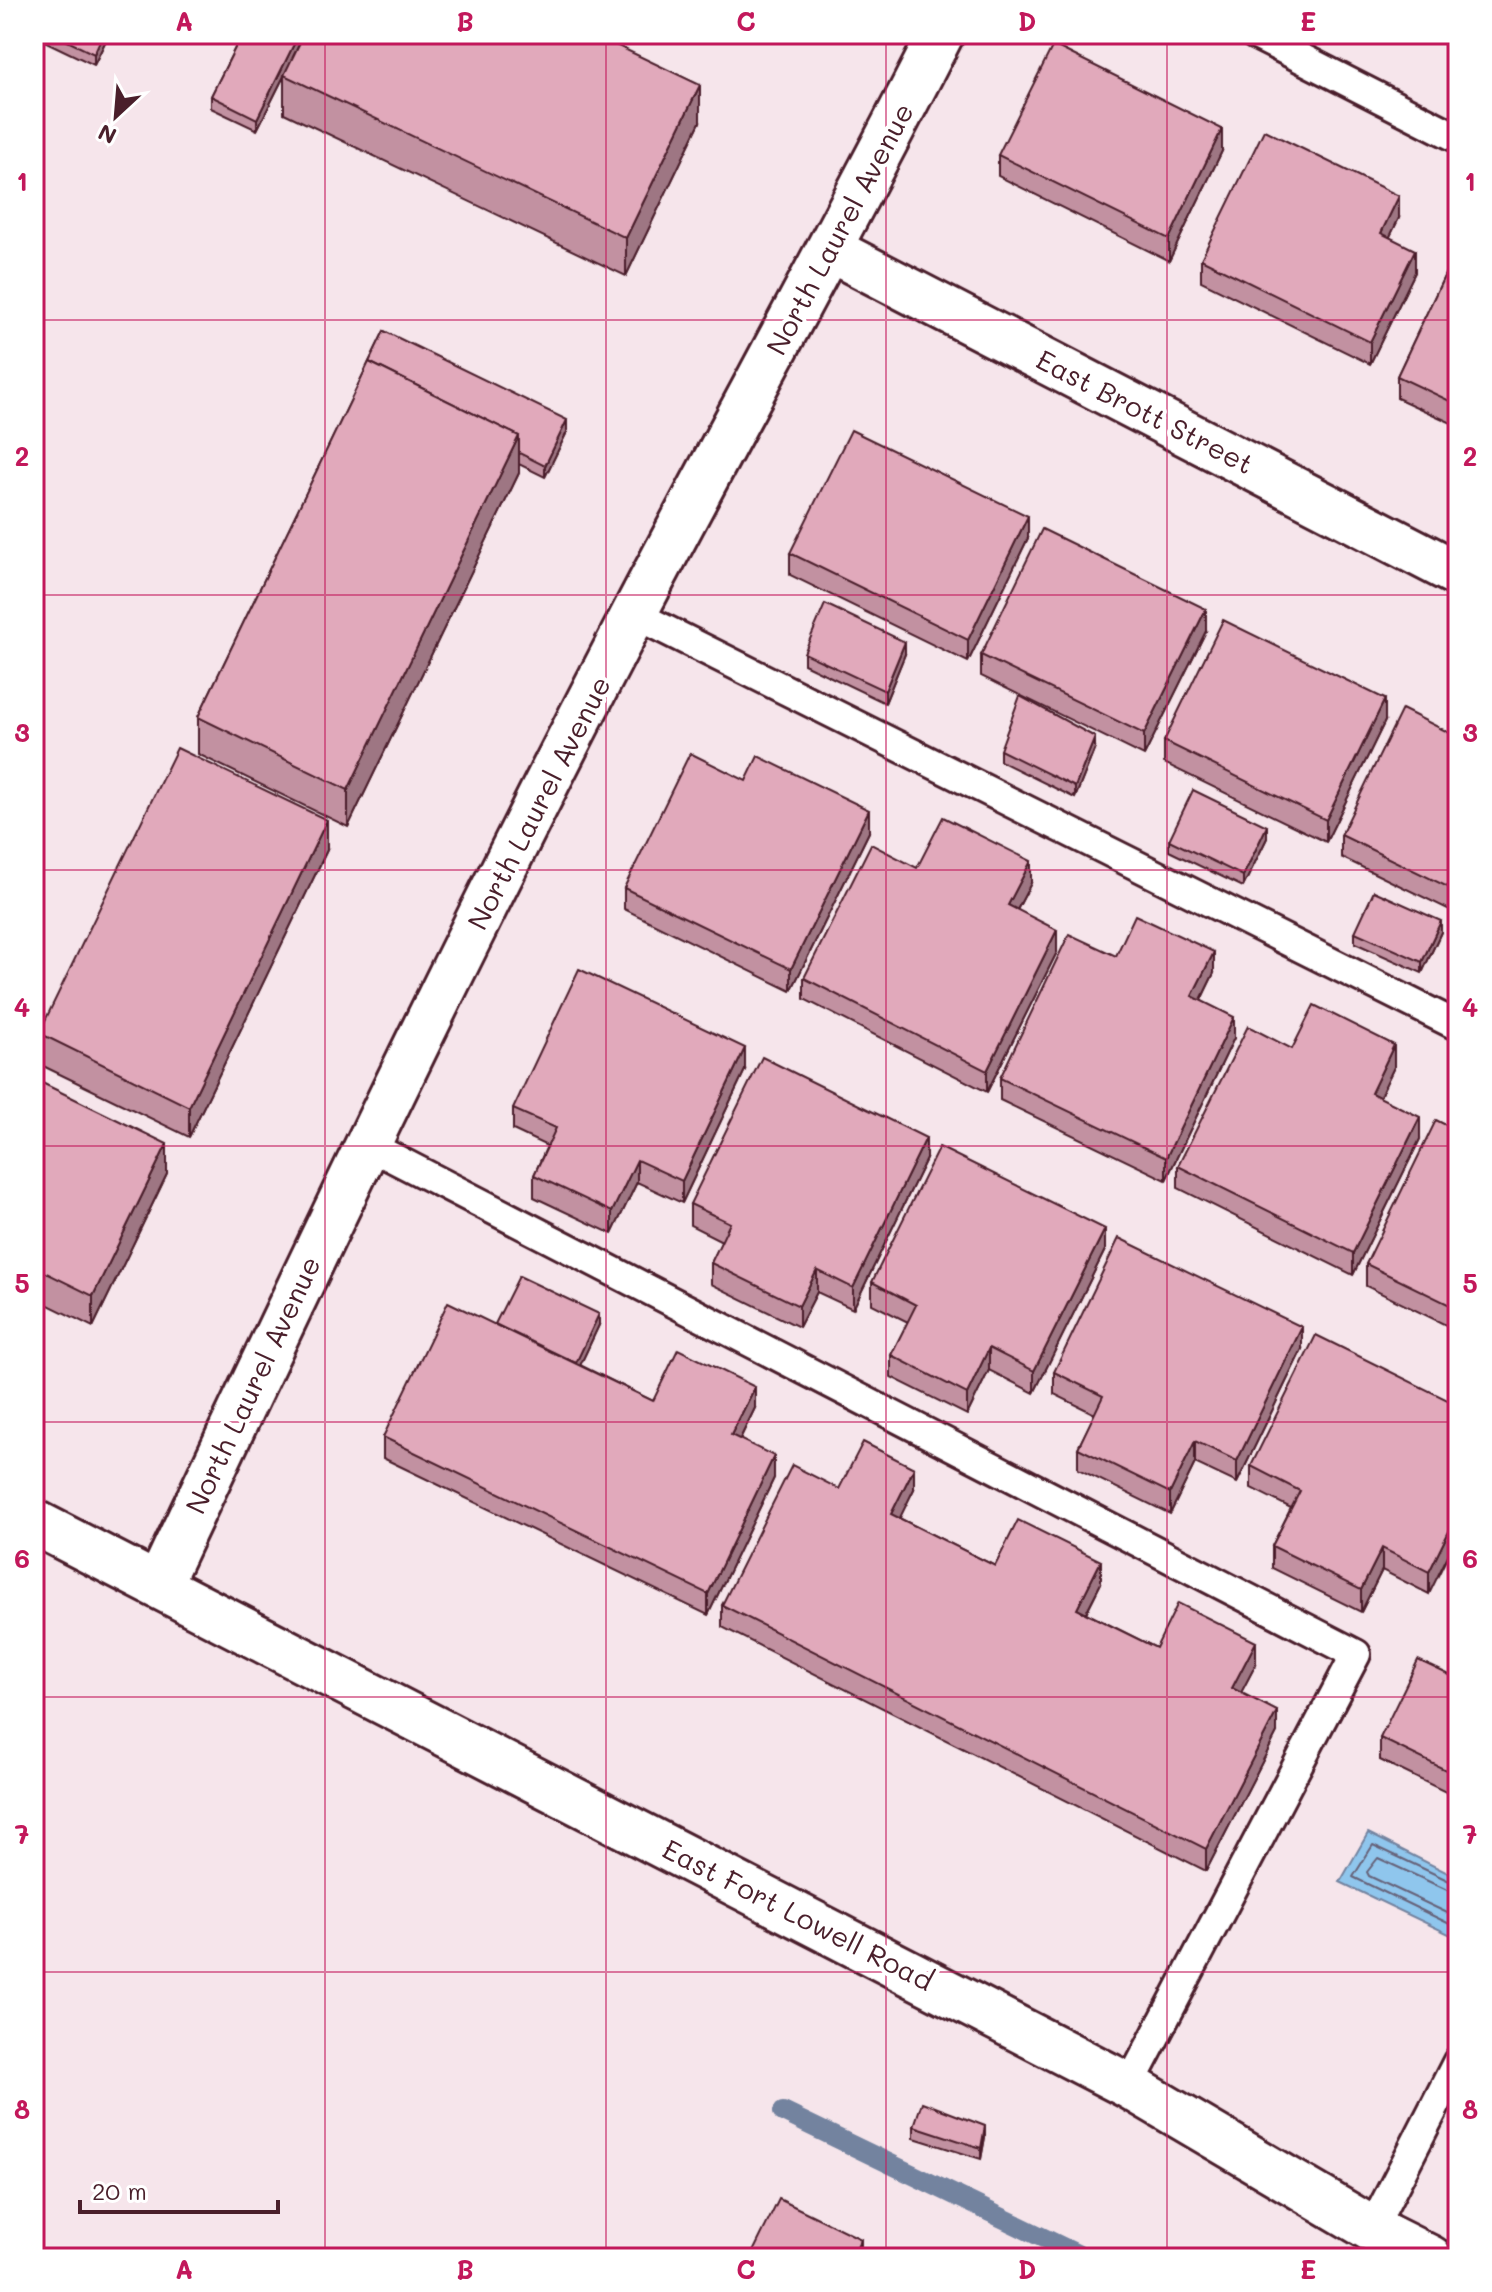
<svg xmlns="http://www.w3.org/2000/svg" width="1492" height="2292" viewBox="0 0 1492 2292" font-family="Mali,sans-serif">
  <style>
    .water { fill: #8fc6ed; stroke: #73839f; stroke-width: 2 }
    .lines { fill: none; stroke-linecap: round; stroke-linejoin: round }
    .shore { stroke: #666279; stroke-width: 2 }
    .stream { stroke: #73839f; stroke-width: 20 }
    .service-casing { stroke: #4a1f2b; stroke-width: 34 }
    .minor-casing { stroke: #4a1f2b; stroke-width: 50 }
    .secondary-casing { stroke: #4a1f2b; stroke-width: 50 }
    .service { stroke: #fff; stroke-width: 28 }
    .minor { stroke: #fff; stroke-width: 44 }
    .secondary { stroke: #fff; stroke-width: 44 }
    .wall { fill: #c291a1; stroke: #4a1f2b; stroke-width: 2 }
    .shaded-wall { fill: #9e7683; stroke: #4a1f2b; stroke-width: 2 }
    .building { fill: #e1a9bb; stroke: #4a1f2b; stroke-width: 2 }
    .grid { fill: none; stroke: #c2185b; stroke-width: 2; stroke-opacity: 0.55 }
    .labels { text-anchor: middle; stroke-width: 8; stroke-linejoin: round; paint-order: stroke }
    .street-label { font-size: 28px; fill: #4a1f2b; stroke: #fff }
    .neatline { fill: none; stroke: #c2185b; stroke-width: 3 }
    .grid-label { font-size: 26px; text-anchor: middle; font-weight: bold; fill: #c2185b }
  </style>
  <rect width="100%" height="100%" fill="#f6e5eb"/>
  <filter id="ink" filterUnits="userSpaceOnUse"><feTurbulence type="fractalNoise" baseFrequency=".0125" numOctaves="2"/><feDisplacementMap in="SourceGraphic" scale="16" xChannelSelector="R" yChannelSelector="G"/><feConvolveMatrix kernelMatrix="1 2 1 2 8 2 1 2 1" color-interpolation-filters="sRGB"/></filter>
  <g filter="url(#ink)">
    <!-- water -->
    <polygon class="water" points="1368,1833 1458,1878 1458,1930 1455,1937 1340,1882"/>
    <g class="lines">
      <!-- shore -->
      <g class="shore">
        <polyline points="1458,1885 1373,1845 1353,1877 1458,1928"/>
        <polyline points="1458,1895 1378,1858 1367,1872 1369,1876 1458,1918"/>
      </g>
      <!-- stream -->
      <polyline class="stream" points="783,2112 1085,2258"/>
      <defs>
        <g id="service">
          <polyline points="1254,34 1458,138"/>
          <polyline points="634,614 1458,1026"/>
          <polyline points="368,1145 1356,1654 1129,2086"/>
          <polyline points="1372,2229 1458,2061"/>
        </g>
        <g id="minor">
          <polyline points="831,250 1458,574"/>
          <path d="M 159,1584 C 312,1258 468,931 635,612 C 736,419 842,229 941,34"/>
        </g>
        <polyline id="secondary" points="34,1522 1129,2086 1372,2229 1430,2258"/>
      </defs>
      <!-- service casing -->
      <use href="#service" class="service-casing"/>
      <!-- minor casing -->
      <use href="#minor" class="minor-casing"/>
      <!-- secondary casing -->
      <use href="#secondary" class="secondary-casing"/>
      <!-- service -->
      <use href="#service" class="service"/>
      <!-- minor -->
      <use href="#minor" class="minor"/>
      <!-- secondary -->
      <use href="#secondary" class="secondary"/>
    </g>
    <!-- wall -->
    <g class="wall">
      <polygon points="34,34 109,34 94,65 34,36"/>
      <polygon points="242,34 700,122 626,276 284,113 284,75 286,72 257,130 211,108 211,96"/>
      <polygon points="1222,151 1169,261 998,176 998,155"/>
      <polygon points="1399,218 1389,238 1415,272 1370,364 1201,281 1201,259"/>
      <polygon points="1458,247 1458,426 1397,398 1397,376"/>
      <polygon points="384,331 567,432 545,477 519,464 519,473 348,827 198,754 198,717"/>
      <polygon points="1028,538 968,662 790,575 790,553"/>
      <polygon points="1206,631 1144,756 981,676 981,655"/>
      <polygon points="804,653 905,654 885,703 804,664"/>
      <polygon points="1385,721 1326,842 1164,763 1164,741"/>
      <polygon points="1458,737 1458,914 1341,857 1341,835"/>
      <polygon points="1095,748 1075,798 1000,761 1000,750"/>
      <polygon points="746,781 869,832 791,991 624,909 624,888"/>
      <polygon points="1267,838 1243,887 1169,851 1169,840"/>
      <polygon points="327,850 189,1137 39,1064 39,1033"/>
      <polygon points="917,868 1031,883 1017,910 1057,952 987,1092 804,999 804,978"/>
      <polygon points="1355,932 1441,932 1422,973 1355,943"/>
      <polygon points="1116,956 1214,973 1201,1000 1234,1038 1166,1180 1000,1100 1000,1078"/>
      <polygon points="1292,1049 1394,1067 1379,1097 1420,1139 1353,1275 1178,1188 1178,1166"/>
      <polygon points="745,1070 682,1203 637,1182 612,1234 534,1197 534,1175 547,1146 513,1130 513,1109"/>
      <polygon points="34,1079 167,1174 93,1327 34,1298"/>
      <polygon points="1458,1131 1458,1331 1366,1286 1366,1264"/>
      <polygon points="926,1159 853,1309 817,1292 799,1327 711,1284 711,1263 722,1241 690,1225 690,1204"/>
      <polygon points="1105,1250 1034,1393 989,1370 967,1415 891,1377 891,1355 908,1322 872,1304 872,1282"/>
      <polygon points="495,1324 599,1325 580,1365 653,1401 755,1408 740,1439 774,1478 708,1615 383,1458 383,1437"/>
      <polygon points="1302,1349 1237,1483 1195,1463 1170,1514 1078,1469 1078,1448 1095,1414 1054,1394 1054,1372"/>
      <polygon points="1458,1405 1429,1594 1382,1570 1361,1612 1272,1568 1272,1546 1291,1508 1251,1488 1251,1466"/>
      <polygon points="839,1489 914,1489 899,1518 995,1566 1101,1583 1086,1613 1156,1648 1256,1664 1241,1692 1277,1733 1206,1871 722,1627 722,1605"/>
      <polygon points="1458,1679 1458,1798 1380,1760 1380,1738"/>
      <polygon points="914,2126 985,2137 981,2159 914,2138"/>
    </g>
    <!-- shaded-wall -->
    <g class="shaded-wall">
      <polygon points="103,34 109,34 94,65 94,54"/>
      <polygon points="299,34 305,34 257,130 257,119"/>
      <polygon points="700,85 700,122 626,276 626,238"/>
      <polygon points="1222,129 1222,151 1169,261 1169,239"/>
      <polygon points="1399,196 1399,218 1381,255 1381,233"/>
      <polygon points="1415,250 1415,272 1370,364 1370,342"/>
      <polygon points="567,420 567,432 545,477 545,466"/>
      <polygon points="519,436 519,473 348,827 348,790"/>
      <polygon points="1028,516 1028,538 968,662 968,640"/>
      <polygon points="1206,609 1206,631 1144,756 1144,734"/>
      <polygon points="905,642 905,654 885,703 885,691"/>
      <polygon points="1385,699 1385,721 1326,842 1326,820"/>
      <polygon points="1095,737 1095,748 1075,798 1075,787"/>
      <polygon points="869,810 869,832 791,991 791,969"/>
      <polygon points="327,820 327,850 189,1137 189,1107"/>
      <polygon points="1267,826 1267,838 1243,887 1243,876"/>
      <polygon points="1031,861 1031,883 1008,927 1008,905"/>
      <polygon points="1441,921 1441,932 1422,973 1422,962"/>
      <polygon points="1057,930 1057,952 987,1092 987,1071"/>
      <polygon points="1214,952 1214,973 1192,1018 1192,996"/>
      <polygon points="1234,1017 1234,1038 1166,1180 1166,1158"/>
      <polygon points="1394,1045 1394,1067 1371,1115 1371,1093"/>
      <polygon points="745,1048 745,1070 682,1203 682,1181"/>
      <polygon points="1420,1117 1420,1139 1353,1275 1353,1253"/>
      <polygon points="926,1138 926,1159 853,1309 853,1288"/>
      <polygon points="167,1144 167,1174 93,1327 93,1296"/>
      <polygon points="637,1160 637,1182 612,1234 612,1212"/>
      <polygon points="1105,1229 1105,1250 1034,1393 1034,1371"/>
      <polygon points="817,1270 817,1292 799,1327 799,1306"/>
      <polygon points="599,1314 599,1325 571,1385 571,1373"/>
      <polygon points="1302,1327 1302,1349 1237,1483 1237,1461"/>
      <polygon points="989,1348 989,1370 967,1415 967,1394"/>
      <polygon points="755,1387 755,1408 731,1457 731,1435"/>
      <polygon points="1195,1441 1195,1463 1170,1514 1170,1493"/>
      <polygon points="774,1456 774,1478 708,1615 708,1594"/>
      <polygon points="914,1468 914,1489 891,1536 891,1514"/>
      <polygon points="1458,1513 1458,1535 1429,1594 1429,1572"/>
      <polygon points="1382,1548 1382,1570 1361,1612 1361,1590"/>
      <polygon points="1101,1561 1101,1583 1077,1630 1077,1609"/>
      <polygon points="1256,1642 1256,1664 1232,1710 1232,1688"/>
      <polygon points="1277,1711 1277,1733 1206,1871 1206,1849"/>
      <polygon points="985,2126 985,2137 981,2159 981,2148"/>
      <polygon points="861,2239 861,2258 852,2258"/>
    </g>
    <!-- building -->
    <g class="building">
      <polygon points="53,34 103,34 94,54"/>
      <polygon points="242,34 299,34 257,119 211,96"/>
      <polygon points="304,34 593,34 700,85 626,238 284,75"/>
      <polygon points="1053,45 1222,129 1169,239 998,155"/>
      <polygon points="1264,130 1399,196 1381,233 1415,250 1370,342 1201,259"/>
      <polygon points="1458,247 1458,405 1397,376"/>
      <polygon points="384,331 567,420 545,466 519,453 519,436 369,362"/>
      <polygon points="369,362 519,436 348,790 198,717"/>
      <polygon points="851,430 1028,516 968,640 790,553"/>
      <polygon points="1042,529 1206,609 1144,734 981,655"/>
      <polygon points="825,604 905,642 885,691 804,653"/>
      <polygon points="1223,620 1385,699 1326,820 1164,741"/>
      <polygon points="1020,696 1095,737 1075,787 1000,750"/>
      <polygon points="1402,709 1458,737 1458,892 1341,835"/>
      <polygon points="177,748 327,820 189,1107 39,1033"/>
      <polygon points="690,753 746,781 758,756 869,810 791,969 624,888"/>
      <polygon points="1193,790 1267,826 1243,876 1169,840"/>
      <polygon points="943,817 1031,861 1008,905 1057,930 987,1071 804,978 871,844 917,868"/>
      <polygon points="1374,891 1441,921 1422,962 1355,932"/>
      <polygon points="1135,915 1214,952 1192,996 1234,1017 1166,1158 1000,1078 1069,934 1116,956"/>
      <polygon points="579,969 745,1048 682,1181 637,1160 612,1212 534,1175 556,1128 513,1109"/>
      <polygon points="1314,1005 1394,1045 1371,1093 1420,1117 1353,1253 1178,1166 1248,1026 1292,1049"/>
      <polygon points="762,1057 926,1138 853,1288 817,1270 799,1306 711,1263 730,1223 690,1204"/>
      <polygon points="34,1079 167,1144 93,1296 34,1267"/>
      <polygon points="1436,1120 1458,1131 1458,1309 1366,1264"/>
      <polygon points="939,1147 1105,1229 1034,1371 989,1348 967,1394 891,1355 916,1305 872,1282"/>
      <polygon points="1119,1238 1302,1327 1237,1461 1195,1441 1170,1493 1078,1448 1103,1396 1054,1372"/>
      <polygon points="519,1276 599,1314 576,1363 495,1324"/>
      <polygon points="448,1302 653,1401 678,1349 755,1387 731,1435 774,1456 708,1594 383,1437"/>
      <polygon points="1316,1335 1458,1405 1458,1513 1429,1572 1382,1548 1361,1590 1272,1546 1300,1491 1251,1466"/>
      <polygon points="863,1442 914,1468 891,1514 995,1566 1018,1520 1101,1561 1077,1609 1156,1648 1178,1603 1256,1642 1232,1688 1277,1711 1206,1849 722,1605 792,1465 839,1489"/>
      <polygon points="1418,1660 1458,1679 1458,1776 1380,1738"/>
      <polygon points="922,2102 985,2126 981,2148 914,2126"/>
      <polygon points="779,2199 861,2239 852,2258 750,2258"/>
    </g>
  </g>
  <!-- grid -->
  <path class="grid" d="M 325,34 L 325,2258M 606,34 L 606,2258M 886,34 L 886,2258M 1167,34 L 1167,2258M 34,320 L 1458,320M 34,595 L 1458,595M 34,870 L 1458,870M 34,1146 L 1458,1146M 34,1422 L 1458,1422M 34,1697 L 1458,1697M 34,1972 L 1458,1972"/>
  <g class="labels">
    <!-- street labels -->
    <g class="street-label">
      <text transform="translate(840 229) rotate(-62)" y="10">North Laurel Avenue</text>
      <text transform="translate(1145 412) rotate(27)" y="10">East Brott Street</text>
      <text transform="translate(539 803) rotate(-63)" y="10">North Laurel Avenue</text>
      <text transform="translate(253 1385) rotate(-65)" y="10">North Laurel Avenue</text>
      <text transform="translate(798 1915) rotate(27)" y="10">East Fort Lowell Road</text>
    </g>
  </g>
  <!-- margin -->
  <rect width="1492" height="2292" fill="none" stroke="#fff" stroke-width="88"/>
  <!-- north arrow -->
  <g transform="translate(116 116) rotate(206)" stroke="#ffffff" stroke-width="6" paint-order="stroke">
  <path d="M0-6L14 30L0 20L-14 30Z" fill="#4a1f2b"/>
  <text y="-12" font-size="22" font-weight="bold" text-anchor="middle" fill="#4a1f2b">N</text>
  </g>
  <!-- scale -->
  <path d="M80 2200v12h198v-12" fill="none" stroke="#4a1f2b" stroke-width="4"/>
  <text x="92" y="2200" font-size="24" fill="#4a1f2b" stroke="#ffffff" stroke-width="6" paint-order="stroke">20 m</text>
  <rect x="44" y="44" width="1404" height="2204" class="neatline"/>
  <g class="grid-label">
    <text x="184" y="31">A</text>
    <text x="465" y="31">B</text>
    <text x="746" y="31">C</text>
    <text x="1027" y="31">D</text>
    <text x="1308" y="31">E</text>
    <text x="22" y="191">1</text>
    <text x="1470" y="191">1</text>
    <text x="22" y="466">2</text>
    <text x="1470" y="466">2</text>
    <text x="22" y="742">3</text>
    <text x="1470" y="742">3</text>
    <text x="22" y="1017">4</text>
    <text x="1470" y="1017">4</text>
    <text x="22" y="1293">5</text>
    <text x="1470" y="1293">5</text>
    <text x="22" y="1568">6</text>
    <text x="1470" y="1568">6</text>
    <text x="22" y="1844">7</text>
    <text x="1470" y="1844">7</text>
    <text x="22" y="2119">8</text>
    <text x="1470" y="2119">8</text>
    <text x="184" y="2279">A</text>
    <text x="465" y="2279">B</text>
    <text x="746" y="2279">C</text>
    <text x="1027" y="2279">D</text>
    <text x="1308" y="2279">E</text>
  </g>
</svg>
